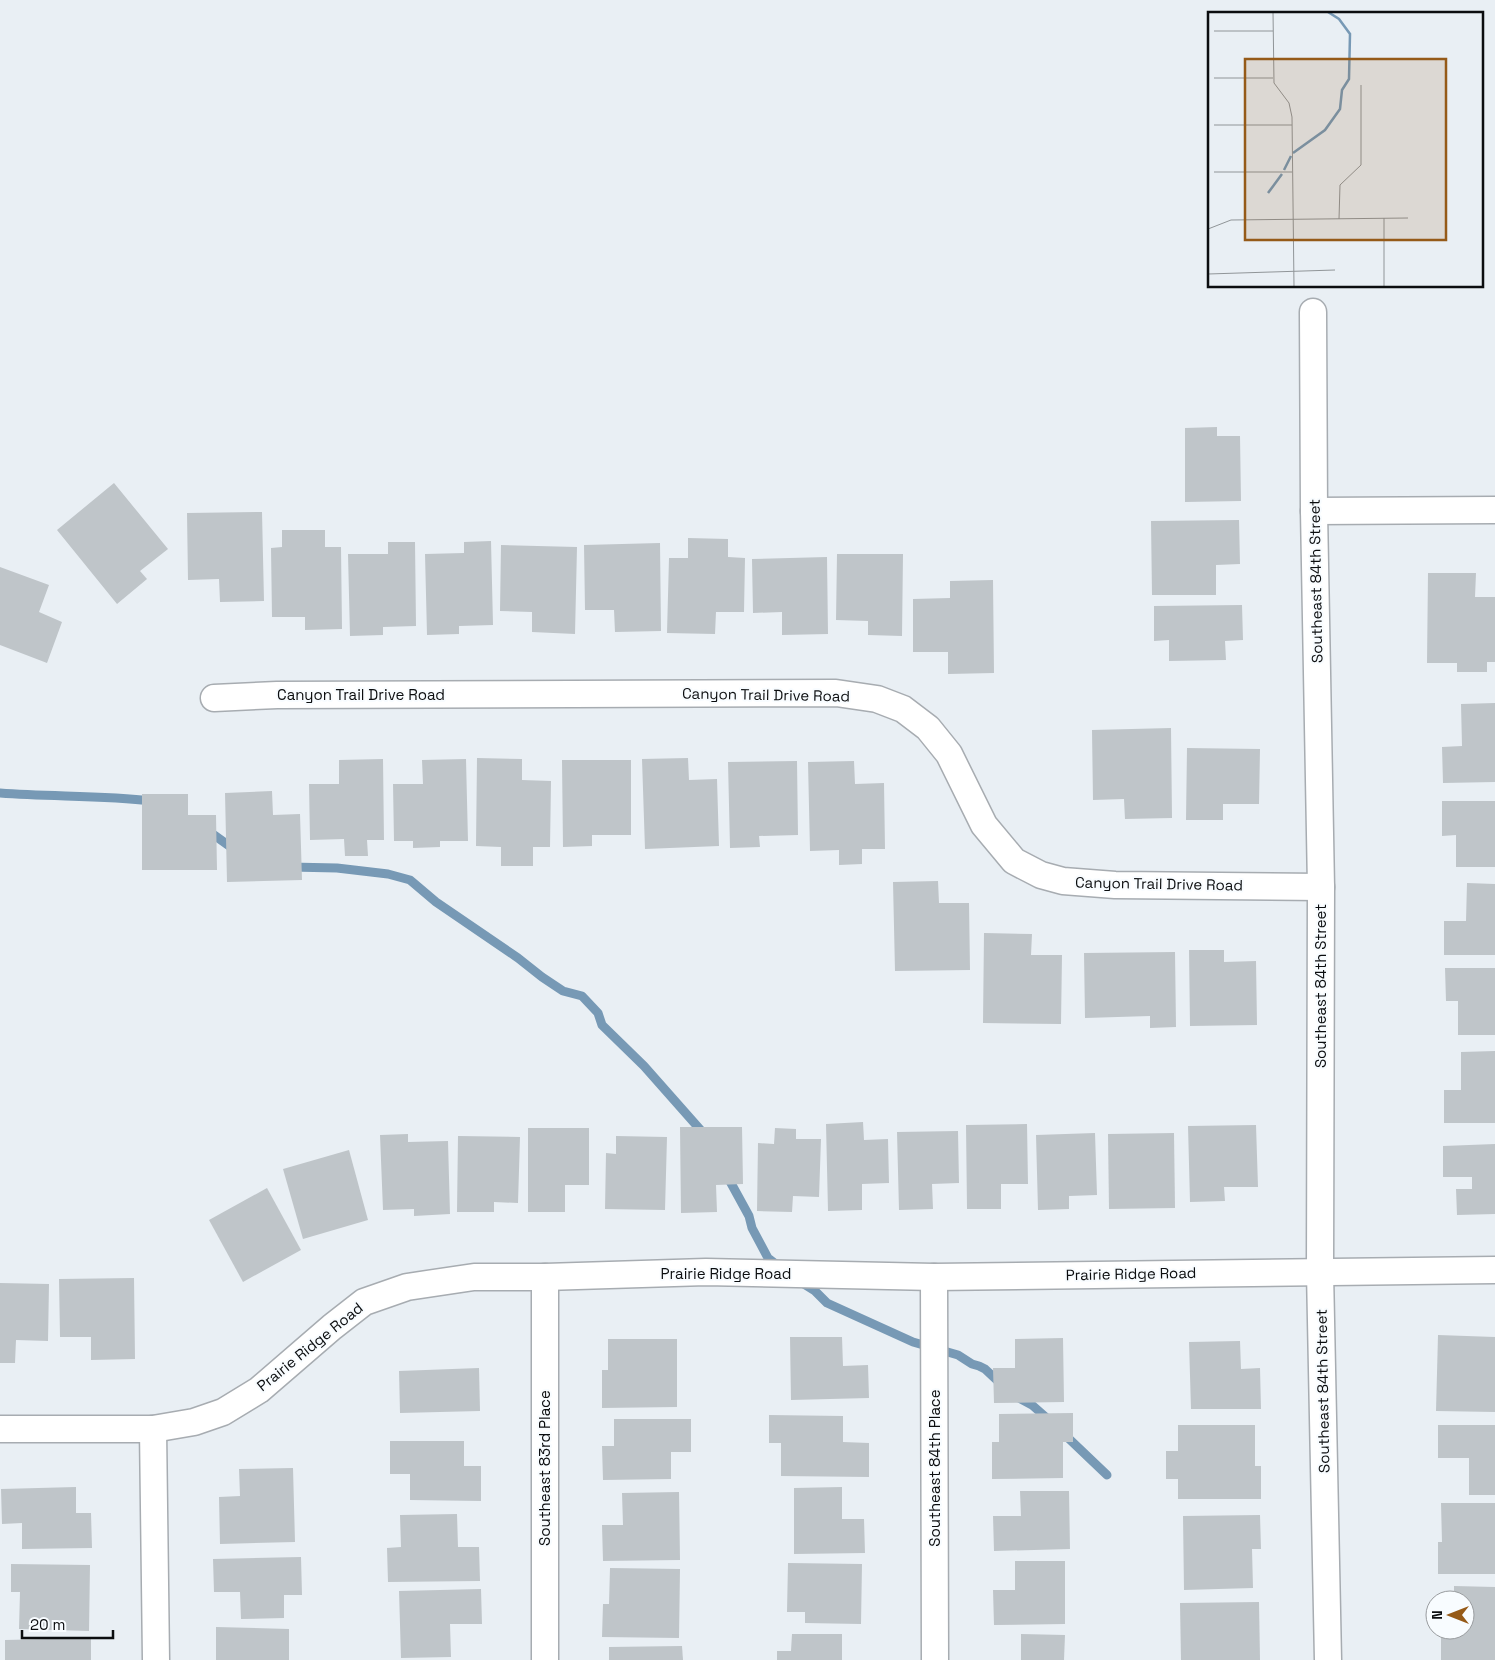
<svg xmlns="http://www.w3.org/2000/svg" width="1495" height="1660" viewBox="0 0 1495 1660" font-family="'Space Grotesk',sans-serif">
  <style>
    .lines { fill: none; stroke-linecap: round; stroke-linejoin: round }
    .stream { stroke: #7799b5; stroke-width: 9 }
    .building { fill: #bfc5c9 }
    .street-casing { stroke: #a7acb1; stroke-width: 29 }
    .street { stroke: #fff; stroke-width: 26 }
    .labels { text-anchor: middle; stroke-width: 4; stroke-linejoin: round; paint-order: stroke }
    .street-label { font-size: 15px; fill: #0b0d0f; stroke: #f8fcff }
    .inset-river { fill: none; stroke: #7799b5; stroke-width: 2.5 }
    .inset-road { fill: none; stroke: #909598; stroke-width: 1 }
    .view { fill: #955a18; fill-opacity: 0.15; stroke: #955a18; stroke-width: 2.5 }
    .inset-edge { fill: none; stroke: #0b0d0f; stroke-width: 2.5 }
  </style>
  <rect width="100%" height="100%" fill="#e9eff4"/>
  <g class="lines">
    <!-- stream -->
    <g class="stream">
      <path d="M 0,793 C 51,797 102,795 152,801"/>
      <polyline points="207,830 235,850"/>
      <polyline points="290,867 337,868 388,874 410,880 436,902 518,958 542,977 563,991 582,996 598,1013 602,1025 644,1066 705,1135"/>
      <polyline points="726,1174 749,1216 752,1228 768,1258 781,1268"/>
      <polyline points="799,1281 815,1291 827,1303 913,1342 958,1355 972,1364 979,1366 985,1369 1001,1384"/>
      <polyline points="1017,1397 1032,1405 1049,1420"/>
      <polyline points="1064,1434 1107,1475"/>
    </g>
  </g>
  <!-- building -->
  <g class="building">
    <polygon points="1217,427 1217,436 1240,436 1241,501 1185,502 1185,428"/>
    <polygon points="114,483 168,549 140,571 147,579 117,604 57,530"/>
    <polygon points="262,512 264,601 220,602 219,579 188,580 187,513"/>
    <polygon points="1239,520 1240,564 1216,565 1216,595 1152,595 1151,521"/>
    <polygon points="282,530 325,530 325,547 341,547 342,629 305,630 305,617 272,617 271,548 282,547"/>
    <polygon points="688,538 728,539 728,557 745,558 744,612 716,612 715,634 667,633 669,558 688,558"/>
    <polygon points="491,541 493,625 459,626 459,634 427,635 425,554 464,553 464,542"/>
    <polygon points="388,542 415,542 416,626 383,627 383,635 350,636 348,554 388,554"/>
    <polygon points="660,543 661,631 615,632 614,610 585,610 584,545"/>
    <polygon points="501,545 577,547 575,634 532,632 532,612 500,611"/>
    <polygon points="837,554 903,554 902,636 868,635 868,621 836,620"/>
    <polygon points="827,557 828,634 782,635 782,612 753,613 752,559"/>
    <polygon points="0,567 49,585 39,612 62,622 47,663 0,645"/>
    <polygon points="1428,573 1476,573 1475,597 1495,597 1495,662 1487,662 1487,672 1457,672 1457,663 1427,663"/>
    <polygon points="993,580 994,673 948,674 948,652 913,652 913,599 950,598 950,581"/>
    <polygon points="1242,605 1243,640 1225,641 1226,660 1169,661 1169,640 1154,641 1154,606"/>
    <polygon points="1495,703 1495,782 1443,783 1442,747 1462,746 1461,704"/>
    <polygon points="1171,728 1172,818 1125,819 1124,799 1093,800 1092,730"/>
    <polygon points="1187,748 1260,749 1259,804 1223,804 1223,820 1186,820"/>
    <polygon points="477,758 522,759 522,780 551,781 550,847 533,847 533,866 501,866 501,847 476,846"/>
    <polygon points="688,758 689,780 717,779 719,846 645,849 642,759"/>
    <polygon points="383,759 384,840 367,840 368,856 345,856 344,839 310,840 309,784 339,784 339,760"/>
    <polygon points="466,759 468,841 440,841 440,847 413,848 413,841 394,841 393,784 423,784 422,760"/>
    <polygon points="562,760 631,760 631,835 592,835 592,846 563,847"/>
    <polygon points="797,761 798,835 759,836 760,847 730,848 728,762"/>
    <polygon points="854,761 855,784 884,783 885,849 862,849 862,864 839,865 839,850 810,851 808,762"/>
    <polygon points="272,791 273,815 300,814 302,880 227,882 225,793"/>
    <polygon points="142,794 188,794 188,815 216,815 217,870 142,870"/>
    <polygon points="1442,801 1495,801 1495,867 1456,867 1456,835 1442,836"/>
    <polygon points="938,881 939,903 969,903 970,970 895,971 893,882"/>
    <polygon points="1467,883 1495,884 1495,955 1444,955 1444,921 1466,921"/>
    <polygon points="984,933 1032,934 1031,955 1062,955 1061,1024 983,1023"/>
    <polygon points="1189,950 1224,950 1224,962 1256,961 1257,1025 1190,1026"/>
    <polygon points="1175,952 1176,1027 1150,1028 1150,1016 1085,1018 1084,953"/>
    <polygon points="1445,968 1495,968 1495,1035 1458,1035 1458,1001 1446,1001"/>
    <polygon points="1495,1051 1495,1123 1444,1123 1444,1090 1461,1090 1461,1052"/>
    <polygon points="863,1122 864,1140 888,1139 889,1183 862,1184 862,1210 828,1211 826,1124"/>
    <polygon points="1027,1124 1028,1184 1001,1184 1001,1209 967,1209 966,1125"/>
    <polygon points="1256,1125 1258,1187 1224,1187 1225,1201 1190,1202 1188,1126"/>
    <polygon points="680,1127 742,1127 743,1184 716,1185 717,1212 681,1213"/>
    <polygon points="528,1128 589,1128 589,1185 565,1185 565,1212 528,1212"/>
    <polygon points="775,1128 796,1129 796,1139 821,1139 819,1197 793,1196 792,1212 757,1211 758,1143 774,1144"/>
    <polygon points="958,1131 959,1183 932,1184 933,1209 899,1210 897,1132"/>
    <polygon points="1095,1133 1097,1195 1069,1196 1069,1209 1038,1210 1036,1135"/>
    <polygon points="1174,1133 1175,1208 1109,1209 1108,1134"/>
    <polygon points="408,1134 408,1142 448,1141 450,1214 414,1216 414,1209 383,1210 380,1135"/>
    <polygon points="458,1136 520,1137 518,1203 494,1202 494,1212 457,1212"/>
    <polygon points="616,1136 667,1137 665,1210 605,1209 606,1153 616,1154"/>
    <polygon points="1495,1144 1495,1214 1457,1215 1456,1189 1472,1189 1472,1177 1443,1177 1443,1146"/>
    <polygon points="349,1150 368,1220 303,1239 283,1169"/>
    <polygon points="267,1188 301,1250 243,1282 209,1220"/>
    <polygon points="134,1278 135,1359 91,1360 91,1337 60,1337 59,1279"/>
    <polygon points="0,1283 49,1284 48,1341 16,1340 15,1363 0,1363"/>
    <polygon points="1438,1335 1495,1337 1495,1412 1436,1411"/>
    <polygon points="790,1337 842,1337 843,1366 868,1365 869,1398 791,1400"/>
    <polygon points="1063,1338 1064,1402 994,1403 993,1368 1015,1368 1015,1339"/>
    <polygon points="608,1339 677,1339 677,1407 602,1408 602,1370 608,1370"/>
    <polygon points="1240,1341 1241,1369 1260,1368 1261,1409 1191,1409 1189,1342"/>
    <polygon points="479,1368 480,1411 400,1413 399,1371"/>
    <polygon points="1073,1413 1073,1442 1063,1442 1063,1478 992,1479 992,1442 999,1442 999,1414"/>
    <polygon points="769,1415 843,1416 843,1442 869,1443 869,1477 781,1476 781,1443 769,1443"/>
    <polygon points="614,1419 691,1419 691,1452 671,1452 671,1479 603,1480 602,1446 614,1446"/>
    <polygon points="1178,1425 1255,1425 1255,1466 1261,1466 1261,1499 1178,1499 1178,1479 1166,1479 1166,1451 1178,1451"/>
    <polygon points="1438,1425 1495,1425 1495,1495 1469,1495 1469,1458 1438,1458"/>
    <polygon points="390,1441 464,1441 464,1466 481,1466 481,1501 410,1500 410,1474 390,1474"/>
    <polygon points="293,1468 295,1542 220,1544 219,1497 240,1496 239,1469"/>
    <polygon points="76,1487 76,1513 91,1513 92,1548 22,1549 22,1523 2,1524 1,1489"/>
    <polygon points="842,1487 842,1519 864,1519 865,1553 794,1554 794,1488"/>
    <polygon points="1020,1491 1069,1491 1070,1549 994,1551 993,1516 1021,1516"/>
    <polygon points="679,1492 680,1560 603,1561 602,1525 623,1525 622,1493"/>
    <polygon points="1441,1503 1495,1503 1495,1574 1438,1574 1438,1542 1442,1542"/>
    <polygon points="457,1514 458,1547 479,1547 480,1581 388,1582 387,1548 401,1547 400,1515"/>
    <polygon points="1260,1515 1261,1549 1252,1549 1253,1588 1184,1590 1183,1516"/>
    <polygon points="301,1557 302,1595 284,1595 284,1618 241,1619 240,1592 214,1592 213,1559"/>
    <polygon points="1015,1561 1065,1561 1065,1624 994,1625 993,1590 1015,1590"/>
    <polygon points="788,1563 862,1564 861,1624 805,1623 805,1612 787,1612"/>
    <polygon points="11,1564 90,1565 89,1631 19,1629 20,1592 11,1592"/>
    <polygon points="610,1568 680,1569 679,1638 602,1637 603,1604 609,1604"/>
    <polygon points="1454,1586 1495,1587 1495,1660 1441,1660 1441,1630 1465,1630 1465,1600 1454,1600"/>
    <polygon points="481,1589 482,1624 450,1624 451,1657 401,1658 399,1591"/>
    <polygon points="1259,1602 1260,1660 1181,1660 1180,1603"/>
    <polygon points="216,1627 289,1629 289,1660 216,1660"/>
    <polygon points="792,1634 842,1634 842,1660 777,1660 777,1651 791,1651"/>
    <polygon points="1021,1634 1065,1635 1064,1660 1021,1660"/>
    <polygon points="91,1638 91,1660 5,1660 5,1640"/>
    <polygon points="682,1646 683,1660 609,1660 609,1647"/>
  </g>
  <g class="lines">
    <defs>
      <g id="street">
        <polyline points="1313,312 1314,511 1321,887 1320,1272 1328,1660"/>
        <polyline points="1314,511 1495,510"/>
        <polyline points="214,698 277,695 836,693 877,699 903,709 928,728 949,754 984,825 1014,861 1041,875 1063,881 1115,885 1321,887"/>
        <polyline points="545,1277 545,1660"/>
        <polyline points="934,1277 935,1660"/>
        <polyline points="0,1429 153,1429 194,1422 223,1412 259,1390 332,1327 364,1302 407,1287 474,1277 545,1277 706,1272 934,1277 1495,1270"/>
        <polyline points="153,1429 156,1660"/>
      </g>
    </defs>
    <!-- street casing -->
    <use href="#street" class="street-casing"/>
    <!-- street -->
    <use href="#street" class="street"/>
  </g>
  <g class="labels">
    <!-- street labels -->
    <g class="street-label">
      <text transform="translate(1316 581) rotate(-91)" y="5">Southeast 84th Street</text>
      <text x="361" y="700">Canyon Trail Drive Road</text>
      <text transform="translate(766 695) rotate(1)" y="5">Canyon Trail Drive Road</text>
      <text transform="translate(1159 884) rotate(1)" y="5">Canyon Trail Drive Road</text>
      <text transform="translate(1321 986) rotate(-90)" y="5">Southeast 84th Street</text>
      <text x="726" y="1279">Prairie Ridge Road</text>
      <text transform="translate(1131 1274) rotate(-1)" y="5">Prairie Ridge Road</text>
      <text transform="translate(310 1347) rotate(-39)" y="5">Prairie Ridge Road</text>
      <text transform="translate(1323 1391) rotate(-91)" y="5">Southeast 84th Street</text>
      <text transform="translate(545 1468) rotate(-90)" y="5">Southeast 83rd Place</text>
      <text transform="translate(935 1468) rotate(-90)" y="5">Southeast 84th Place</text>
    </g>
  </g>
  <!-- overview -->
  <g transform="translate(1208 12)">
    <rect width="275" height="275" fill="#e9eff4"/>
    <path class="inset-river" d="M 85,141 L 117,118 L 132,97 L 134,78 L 141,67 L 142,22 L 131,7 L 120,0M 76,158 L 83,144M 60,181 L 74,162"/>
    <path class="inset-road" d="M 65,0 L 66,71 L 81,91 L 84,105 L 86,275M 6,19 L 65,19M 6,66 L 65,66M 6,113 L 84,113M 6,160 L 84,160M 176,206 L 176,275M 131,207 L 132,173 L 153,153 L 153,73M 0,217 L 23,208 L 200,206M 0,262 L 127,258"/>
    <path class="view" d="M 37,47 L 238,47 L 238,228 L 37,228 Z"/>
    <rect width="275" height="275" class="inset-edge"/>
  </g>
  <!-- north arrow -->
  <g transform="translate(1450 1615) rotate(270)"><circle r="24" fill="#f8fcff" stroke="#999c9f"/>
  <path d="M0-4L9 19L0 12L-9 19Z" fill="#955a18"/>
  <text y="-8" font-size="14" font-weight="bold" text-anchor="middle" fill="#0b0d0f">N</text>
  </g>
  <!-- scale -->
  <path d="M22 1630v8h91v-8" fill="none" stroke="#0b0d0f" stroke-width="2.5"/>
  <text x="30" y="1630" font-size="15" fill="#0b0d0f" stroke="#f8fcff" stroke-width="4" paint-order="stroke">20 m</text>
</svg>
